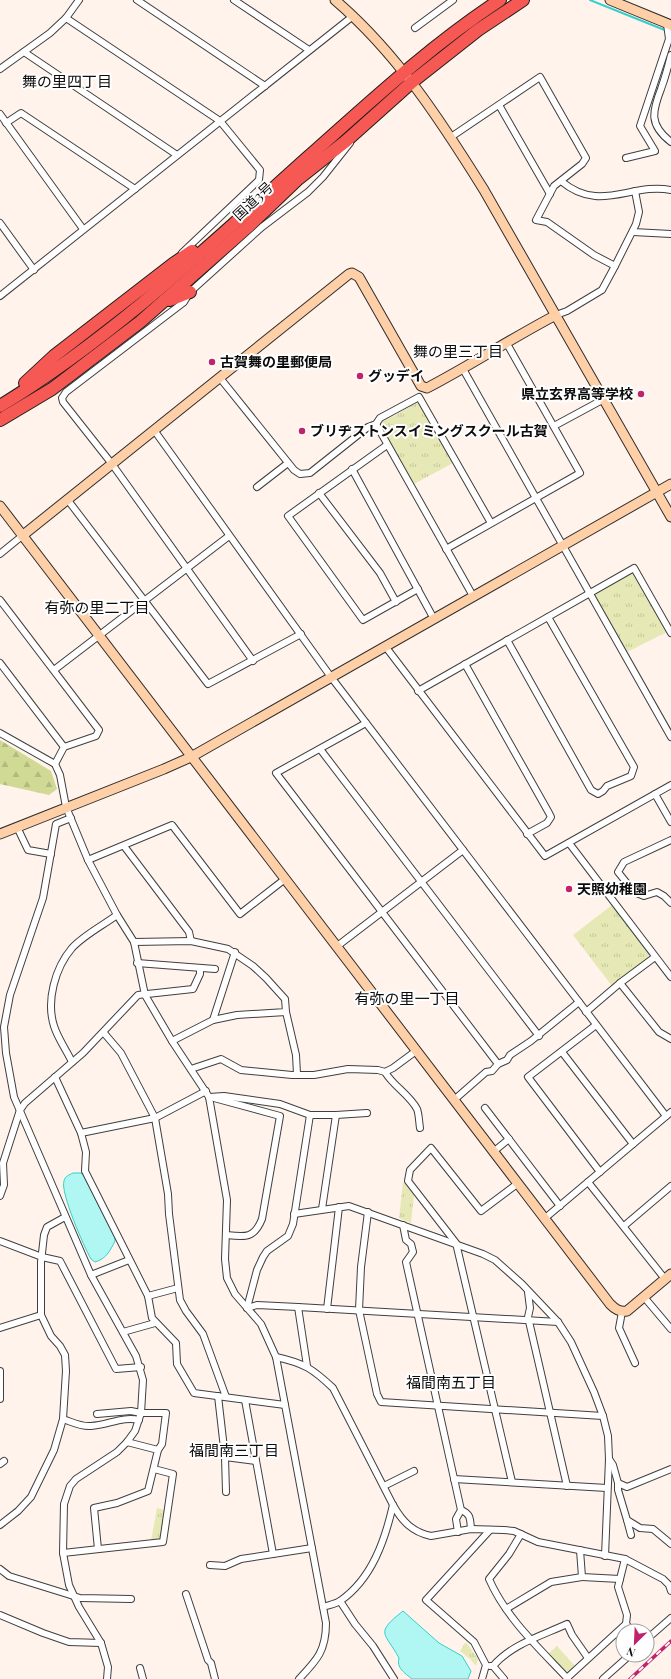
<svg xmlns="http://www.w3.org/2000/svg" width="671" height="1679" viewBox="0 0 671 1679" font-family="'Playfair Display','Noto Sans JP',serif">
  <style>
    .grass { fill: url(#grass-tufts) }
    .forest { fill: url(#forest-firs) }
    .water { fill: #b0f7f3; stroke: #36cfcb }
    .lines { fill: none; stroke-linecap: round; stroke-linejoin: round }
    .stream { stroke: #36cfcb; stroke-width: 2 }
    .street-casing { stroke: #3f3f3f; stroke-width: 8 }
    .secondary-casing { stroke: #2e2e2e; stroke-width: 11 }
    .highway-casing { stroke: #1d1d1d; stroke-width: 14 }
    .street { stroke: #fff; stroke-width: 6 }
    .secondary { stroke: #ffd0a7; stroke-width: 9 }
    .highway { stroke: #f65853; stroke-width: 12 }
    .rail-casing { stroke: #be236c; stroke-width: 3.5 }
    .rail { stroke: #fff; stroke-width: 2; stroke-dasharray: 6; stroke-linecap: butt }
    .poi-dot { fill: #be236c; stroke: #fff; stroke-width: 1.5 }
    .labels { text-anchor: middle; stroke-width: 4; stroke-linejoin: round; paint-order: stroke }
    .street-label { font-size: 14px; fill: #0c0c0c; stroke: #fff }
    .poi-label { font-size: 14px; font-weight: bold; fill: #0c0c0c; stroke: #fff; text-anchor: start }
    .neighbourhood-label { font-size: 15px; fill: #0c0c0c; stroke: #fff }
  </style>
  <defs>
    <pattern id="grass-tufts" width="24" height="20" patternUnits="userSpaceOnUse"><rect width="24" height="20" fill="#e6e9b5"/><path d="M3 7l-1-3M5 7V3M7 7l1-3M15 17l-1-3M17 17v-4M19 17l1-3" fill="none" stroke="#c4c79a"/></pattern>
    <pattern id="forest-firs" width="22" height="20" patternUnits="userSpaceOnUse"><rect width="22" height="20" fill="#d1da94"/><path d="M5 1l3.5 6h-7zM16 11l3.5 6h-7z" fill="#b2ba7e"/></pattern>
  </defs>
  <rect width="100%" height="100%" fill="#fff3ec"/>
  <!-- grass -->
  <g class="grass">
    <polygon points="416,403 420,404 453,463 414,484 380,425 383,420 394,416"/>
    <polygon points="631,573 634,574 667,632 627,652 595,596 597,593"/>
    <polygon points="612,905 649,954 648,958 612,986 573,935"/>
    <polygon points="403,1182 414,1195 411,1223 399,1218"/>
    <polygon points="157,1508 164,1510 161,1537 159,1540 151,1541"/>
    <polygon points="466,1642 478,1659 476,1666 471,1660 460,1651"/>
    <polygon points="557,1646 575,1666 569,1672 565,1671 548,1654"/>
  </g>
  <!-- forest -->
  <polygon class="forest" points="0,740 51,771 57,789 49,795 0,784"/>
  <!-- water -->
  <g class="water">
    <path d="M 73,1173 L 81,1173 L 84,1176 L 115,1238 L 115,1241 C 110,1251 106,1259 95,1262 L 91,1259 C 84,1247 60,1192 64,1181 C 65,1176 69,1175 73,1173 Z"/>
    <path d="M 403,1611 L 439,1643 L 462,1656 L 471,1671 L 468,1679 L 412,1679 C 405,1673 396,1668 399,1658 C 385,1632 374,1634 403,1611 Z"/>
  </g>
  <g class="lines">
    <!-- stream -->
    <polyline class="stream" points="590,0 667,31"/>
    <defs>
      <g id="street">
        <polyline points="137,0 265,86"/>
        <polyline points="234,0 309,50"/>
        <polyline points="66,18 220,121 260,170 259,180 182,253"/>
        <polyline points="415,28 453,0"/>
        <polyline points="24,52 177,155"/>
        <path d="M 671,55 C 668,67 665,78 661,89 C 652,112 649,125 671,142"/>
        <polyline points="0,69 50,33 66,18 79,0"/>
        <polyline points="499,105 550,194"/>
        <polyline points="0,114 83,229"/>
        <polyline points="6,123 21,113 135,189"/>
        <polyline points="451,137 540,77 586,158 582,164 554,186 536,220 547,222 594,255 615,266 602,290 567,311 556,315"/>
        <polyline points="626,158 655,151 640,126 669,39 667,24"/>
        <path d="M 561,181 C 600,214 631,182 671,190"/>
        <polyline points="0,223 34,270"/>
        <polyline points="633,232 671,234"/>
        <polyline points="615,266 636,224 639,212 635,191"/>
        <polyline points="0,296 353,16"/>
        <polyline points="463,369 671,737"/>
        <polyline points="220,378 294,470 300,474 310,473 368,427 376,424 473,596"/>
        <polyline points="376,424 380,418 419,397 491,523"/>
        <polyline points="554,426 604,399"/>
        <polyline points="154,430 331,677 666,1116"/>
        <polyline points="387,445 288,516 363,620 418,589"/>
        <polyline points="352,469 434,619"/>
        <polyline points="257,487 288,463"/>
        <polyline points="319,493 380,573 396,602"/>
        <polyline points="67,499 208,684 301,634"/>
        <polyline points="446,549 580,473 506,342"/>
        <polyline points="0,554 22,536"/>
        <polyline points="0,600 99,730 96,736 64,747 55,764"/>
        <polyline points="507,640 591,790 598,794 603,791 607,786 631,776 634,767 548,617"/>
        <polyline points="385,646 545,856 671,785"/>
        <polyline points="253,661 112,464 63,402 62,398 66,392 184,302 190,292 262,227 308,192 323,177 350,143"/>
        <polyline points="0,663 64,747"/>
        <polyline points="465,664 549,813 551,817 547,823 527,834"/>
        <polyline points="54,670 229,536"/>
        <polyline points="418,691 634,568 671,633"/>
        <polyline points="366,723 276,773 498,1064"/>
        <path d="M 0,733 L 55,764 L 60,775 L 66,807 L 88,860 L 117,915 L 134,942 L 145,995 L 172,1041 L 209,1097 L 227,1200 L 225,1259 L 227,1278 L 235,1294 L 261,1324 L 276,1357 L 326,1623 C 326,1651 317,1660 299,1679"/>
        <polyline points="320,749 539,1036"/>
        <polyline points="655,794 671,822"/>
        <polyline points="71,818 56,824 43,898 10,995 4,1027 6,1053 14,1097 91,1275 136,1356 143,1380 141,1413 135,1431 127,1442 117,1452 76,1479 70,1486 64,1504 63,1553 69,1585 79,1607 101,1643 108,1667 107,1679"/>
        <polyline points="17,827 28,850 51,854"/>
        <polyline points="671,840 624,862 618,872 634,892 644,896 657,892 664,896 671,903"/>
        <polyline points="569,843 671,977"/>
        <polyline points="124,846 189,932 191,941"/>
        <polyline points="88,860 172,825 240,914 285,879"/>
        <polyline points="134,942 191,941 228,949 253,966 266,978 285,999 286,1012 237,1015 213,1020 172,1041"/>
        <polyline points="336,947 463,850"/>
        <polyline points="137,963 215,969"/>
        <polyline points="620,983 659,1032 671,1039"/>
        <polyline points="286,1012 296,1055 297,1074"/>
        <polyline points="586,1012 620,983 655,957"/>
        <polyline points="213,1020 235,952"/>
        <polyline points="596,1025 528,1077 600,1172"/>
        <polyline points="104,1033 121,1053 155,1118 168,1194 169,1214 180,1300 186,1311 203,1334 226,1397"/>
        <polyline points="562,1052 633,1144"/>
        <path d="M 72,1062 C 67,1051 58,1039 54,1026 C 46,1001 55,968 72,948 C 84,935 102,926 117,915"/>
        <polyline points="191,1069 221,1059 241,1070 292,1075 314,1075 348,1069 378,1070 385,1072 393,1068 416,1051"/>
        <path d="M 385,1072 C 393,1086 409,1094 417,1109 C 419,1114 419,1122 420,1128"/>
        <polyline points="55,1077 81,1133 86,1152 85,1171 148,1296 152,1318 176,1343 177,1364 194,1393 285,1405"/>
        <polyline points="209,1097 224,1096 280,1104 310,1115 336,1115 322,1209"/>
        <path d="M 214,1098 L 280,1116 L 262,1219 C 254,1239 245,1237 226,1235"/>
        <polyline points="454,1100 486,1072 492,1071 498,1064 507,1060 510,1055 531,1041 579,1002"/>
        <polyline points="485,1108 560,1206"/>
        <polyline points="336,1115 367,1113"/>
        <polyline points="81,1133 155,1118 206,1091"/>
        <polyline points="493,1152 509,1139"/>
        <polyline points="588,1182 665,1279"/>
        <polyline points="0,1196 4,1185 3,1163 20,1110 25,1103 83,1053 138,995 193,989 200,974 200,968"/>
        <polyline points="368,1212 361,1267 359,1310 377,1394 381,1402 603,1416"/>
        <polyline points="294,1214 349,1206 483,1254 495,1260 522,1284 558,1322 571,1342 594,1392 603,1416 608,1436 609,1459 605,1556"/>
        <polyline points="544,1219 671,1112"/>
        <polyline points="403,1225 406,1240 411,1244 413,1252 406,1262 461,1510 456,1519 458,1532"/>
        <polyline points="624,1226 671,1186"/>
        <polyline points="0,1241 42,1257 60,1261 116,1369 141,1367"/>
        <polyline points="91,1275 129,1260"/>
        <polyline points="528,1292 530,1308 528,1317 567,1486"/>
        <polyline points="148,1296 178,1288"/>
        <polyline points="644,1297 671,1329"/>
        <polyline points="298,1307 307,1366"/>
        <polyline points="247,1308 257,1305 298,1307 558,1322"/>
        <polyline points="247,1308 257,1270 263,1257 267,1251 288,1236 293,1224 310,1115"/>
        <polyline points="327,1309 339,1207"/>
        <polyline points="622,1312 619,1328 635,1363"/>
        <polyline points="0,1328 41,1315"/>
        <polyline points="123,1332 155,1323"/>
        <path d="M 276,1357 C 304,1363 313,1369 333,1388 L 393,1505 C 402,1521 412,1532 431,1536 L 471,1529 L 504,1530 L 514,1531 L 538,1542 L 625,1559 L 663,1579 L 669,1585 L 671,1591"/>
        <polyline points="0,1371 0,1399"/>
        <polyline points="218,1396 225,1457 256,1461"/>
        <polyline points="245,1400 273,1554"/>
        <polyline points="97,1414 131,1411 141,1413 166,1413 162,1444 158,1450"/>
        <path d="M 63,1419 C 72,1422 81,1427 91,1426 C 108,1425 123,1416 139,1420"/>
        <polyline points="225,1457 226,1492"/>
        <polyline points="609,1459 613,1465 618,1483 627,1487 671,1469"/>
        <polyline points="0,1464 4,1461"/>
        <polyline points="454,1479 607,1488"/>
        <polyline points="512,1482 456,1243 408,1181 410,1170 431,1148 481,1211 517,1184"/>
        <polyline points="618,1483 618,1490 627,1520 640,1528 653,1529 671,1544"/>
        <polyline points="384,1486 414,1471"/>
        <path d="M 461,1510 C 471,1514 470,1519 471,1529"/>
        <polyline points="627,1520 631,1535"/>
        <polyline points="0,1525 18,1511 31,1497 54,1450 63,1419 66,1371 65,1355 60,1346 51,1336 41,1315 41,1262 44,1235 47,1227 65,1217"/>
        <path d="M 521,1534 L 509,1554 L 489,1579 C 506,1618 539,1648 568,1679"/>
        <polyline points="98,1549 94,1508 117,1503 148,1491 158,1450 127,1442"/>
        <polyline points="580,1550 582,1577 620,1579"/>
        <polyline points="63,1553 163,1542 173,1474 154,1469"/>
        <polyline points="625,1559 618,1587 627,1615 626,1624"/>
        <polyline points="210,1565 225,1566 241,1559 312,1548"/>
        <polyline points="0,1569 9,1576 80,1598 131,1599"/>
        <polyline points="186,1594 208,1660 211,1663 215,1679"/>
        <polyline points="340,1601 355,1624 373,1646 394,1679"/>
        <path d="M 323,1607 C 328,1605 336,1604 340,1601 C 372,1579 385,1540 393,1505"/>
        <polyline points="506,1609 551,1582 582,1577"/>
        <polyline points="0,1615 43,1633 69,1642 101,1643"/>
        <polyline points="647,1639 671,1618"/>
        <polyline points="490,1666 493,1666 504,1679"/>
        <path d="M 493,1666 C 512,1644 541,1636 567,1624 L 572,1635 L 588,1658"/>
        <polyline points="140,1668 143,1679"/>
        <polyline points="567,1678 626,1624 632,1631"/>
        <polyline points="482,1679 486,1665 474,1642 426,1600 490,1530"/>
        <polyline points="603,1679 630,1655"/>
      </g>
      <g id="secondary">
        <path d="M 335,0 C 397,53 441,121 484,190 L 671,517"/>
        <polyline points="610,0 671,25"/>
        <path d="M 0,506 L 610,1304 C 615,1309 619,1312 627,1311 L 671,1274"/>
        <path d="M 22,536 L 349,274 L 352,273 L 359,277 L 421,386 L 427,388 C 471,365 512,338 556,315"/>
        <polyline points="0,834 164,769 191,757 671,484"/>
      </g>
      <g id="highway">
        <polyline points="170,300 190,292"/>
        <polyline points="25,383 54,356 173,264 192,251"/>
        <path d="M 0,406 C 113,337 209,246 307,158 C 369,103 430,46 500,0"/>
        <polyline points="0,420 52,389 140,322 250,225 298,179 346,141 412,82 478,30 523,0"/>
      </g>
    </defs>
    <!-- street casing -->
    <use href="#street" class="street-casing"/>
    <!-- secondary casing -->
    <use href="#secondary" class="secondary-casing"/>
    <!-- highway casing -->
    <use href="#highway" class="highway-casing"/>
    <!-- street -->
    <use href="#street" class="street"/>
    <!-- secondary -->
    <use href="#secondary" class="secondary"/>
    <!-- highway -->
    <use href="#highway" class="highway"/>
    <defs>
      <polyline id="rail" points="630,1679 671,1641"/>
    </defs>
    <!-- rail casing -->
    <use href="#rail" class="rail-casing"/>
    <!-- rail -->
    <use href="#rail" class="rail"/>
  </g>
  <!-- markers -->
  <g class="poi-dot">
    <circle cx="212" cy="362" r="4"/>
    <circle cx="360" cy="376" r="4"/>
    <circle cx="641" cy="394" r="4"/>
    <circle cx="302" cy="431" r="4"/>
    <circle cx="569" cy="889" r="4"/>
  </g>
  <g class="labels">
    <!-- street labels -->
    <g class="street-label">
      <text transform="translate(253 201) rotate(-43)" y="5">国道3号</text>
    </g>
    <!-- poi labels -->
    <g class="poi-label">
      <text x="220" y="367">古賀舞の里郵便局</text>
      <text x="368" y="381">グッデイ</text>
      <text x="633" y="399" text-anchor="end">県立玄界高等学校</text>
      <text x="310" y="436">ブリヂストンスイミングスクール古賀</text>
      <text x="577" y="894">天照幼稚園</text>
    </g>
    <!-- neighbourhood labels -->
    <g class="neighbourhood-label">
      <text x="67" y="87">舞の里四丁目</text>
      <text x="458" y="357">舞の里三丁目</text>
      <text x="97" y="613">有弥の里二丁目</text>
      <text x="407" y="1004">有弥の里一丁目</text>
      <text x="451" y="1388">福間南五丁目</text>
      <text x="234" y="1456">福間南三丁目</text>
    </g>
  </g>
  <!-- north arrow -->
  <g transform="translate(635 1643) rotate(204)"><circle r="19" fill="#ffffff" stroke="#9e9e9e"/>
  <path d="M0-3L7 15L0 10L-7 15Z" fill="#be236c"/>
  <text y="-6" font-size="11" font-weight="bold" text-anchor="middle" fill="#0c0c0c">N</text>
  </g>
</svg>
